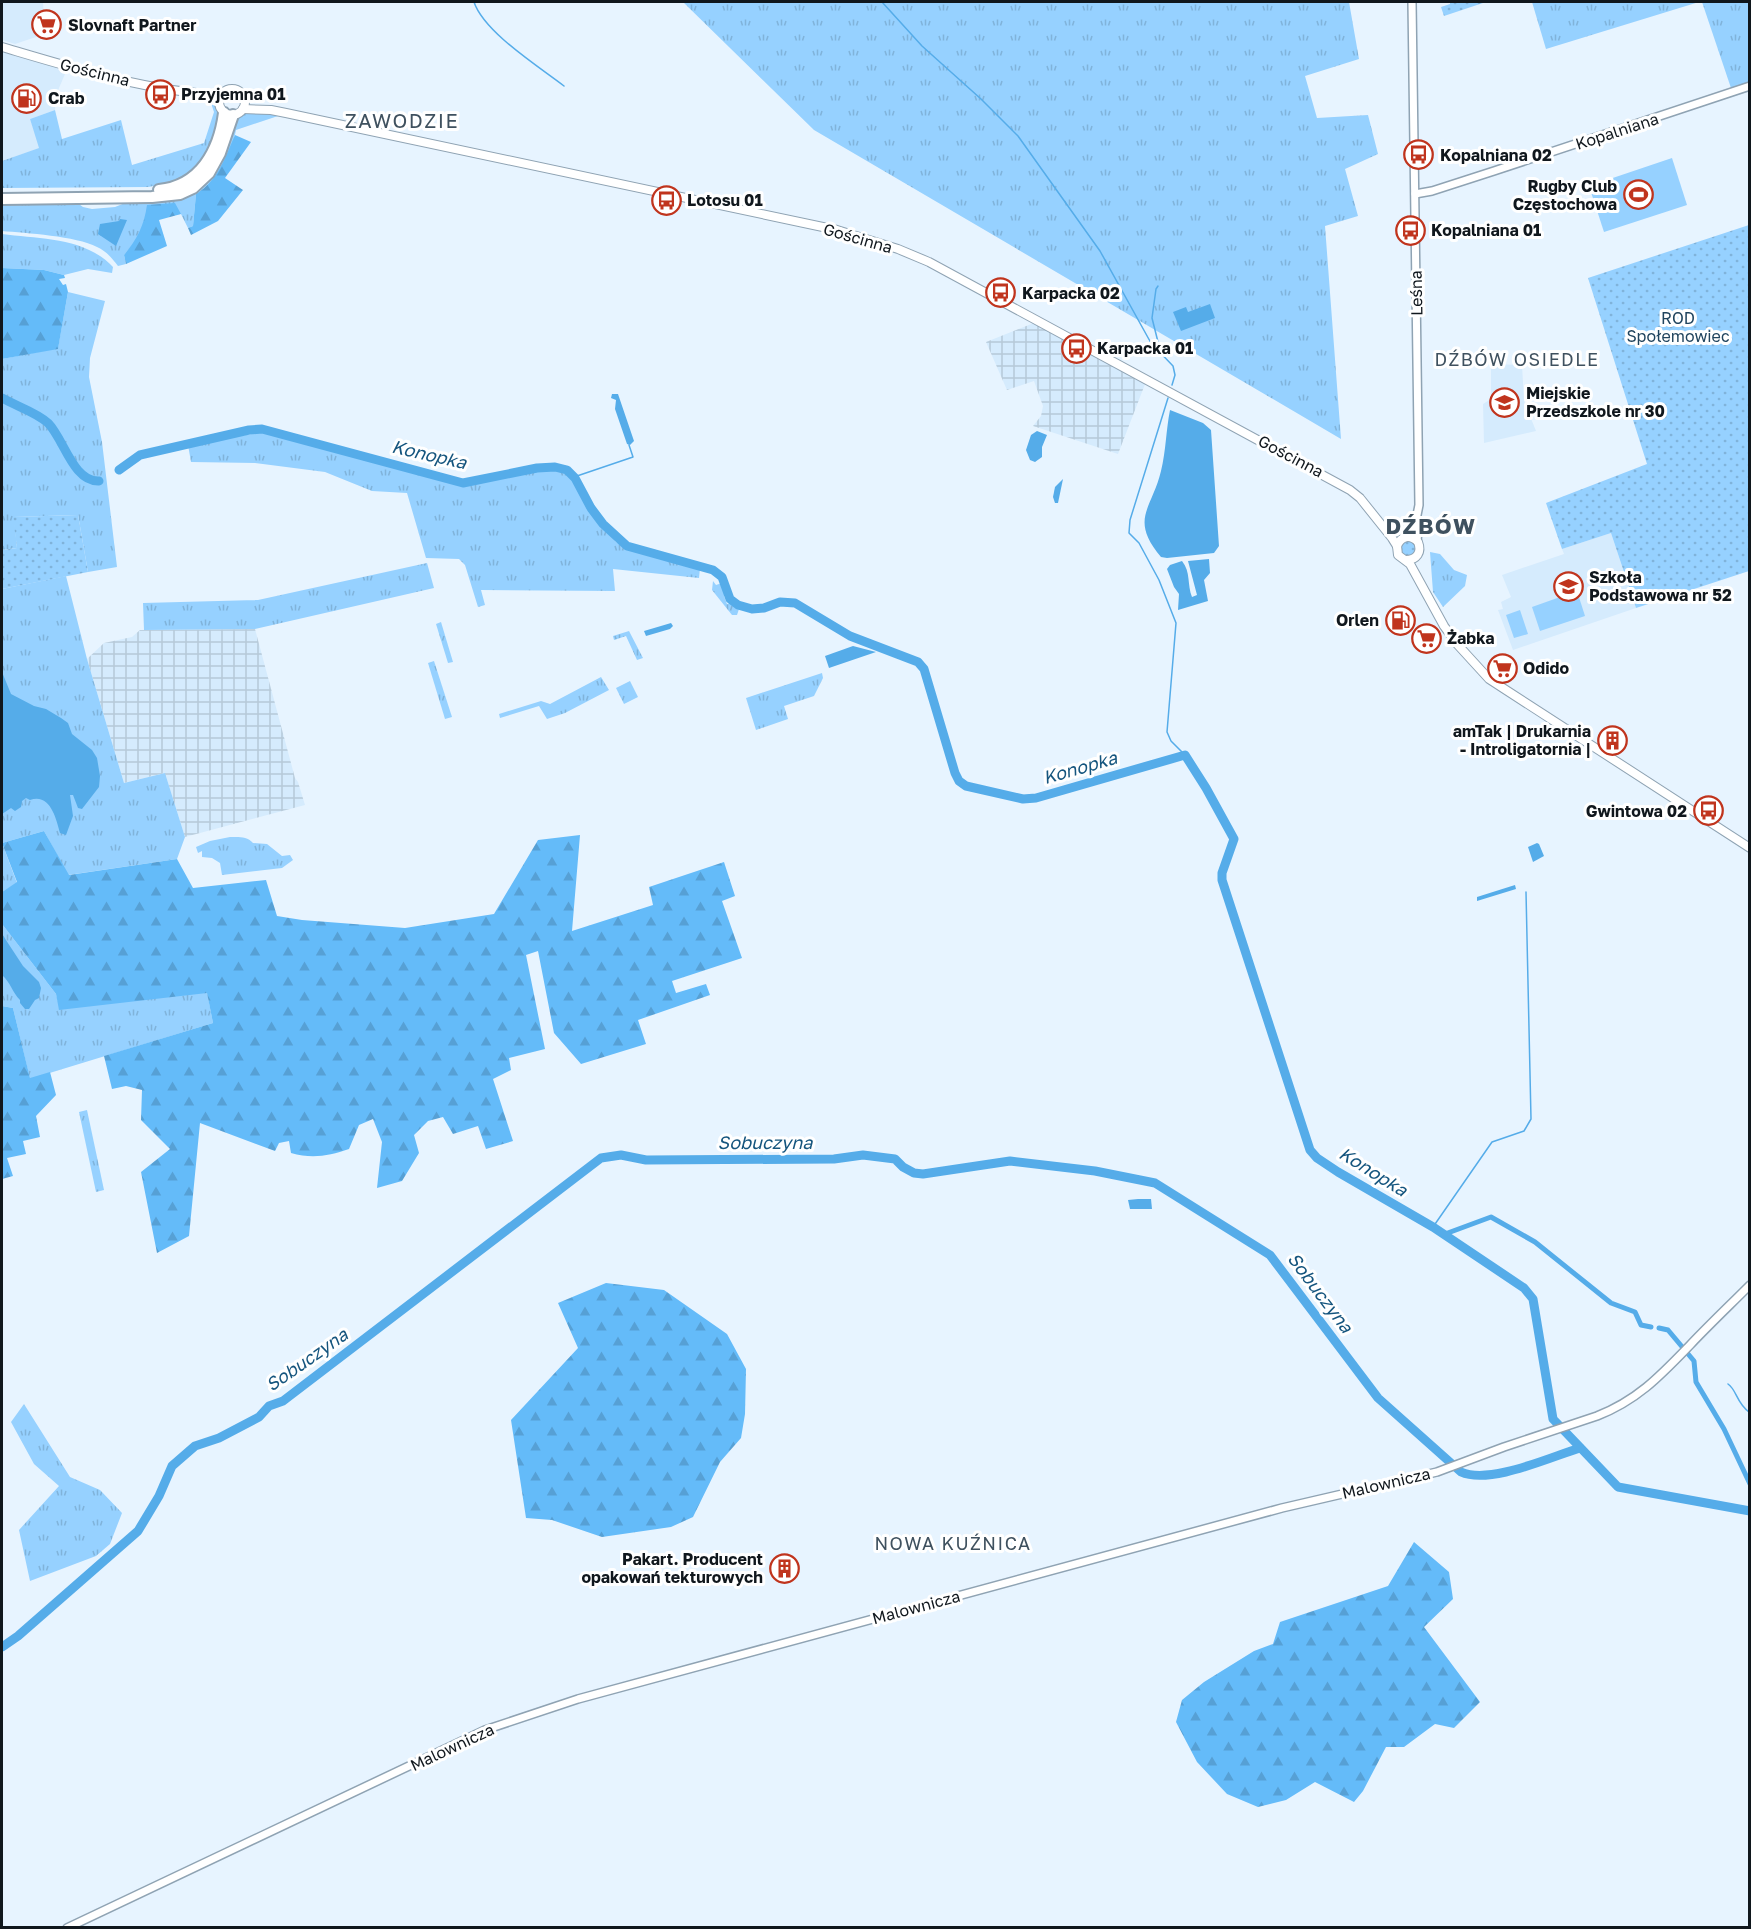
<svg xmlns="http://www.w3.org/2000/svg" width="1751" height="1929" viewBox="0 0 1751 1929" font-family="'Golos Text',sans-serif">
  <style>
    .built { fill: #d5ebfd }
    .industrial { fill: url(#industrial-grid) }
    .grass { fill: url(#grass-tufts) }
    .forest { fill: url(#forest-firs) }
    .park { fill: #96d1ff }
    .garden { fill: url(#garden-dots) }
    .water { fill: #55ace9 }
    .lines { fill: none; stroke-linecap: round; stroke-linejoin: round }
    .stream { stroke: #55ace9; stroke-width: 1.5 }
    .canal { stroke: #55ace9; stroke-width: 5 }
    .river { stroke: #55ace9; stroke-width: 9 }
    .tertiary-casing { stroke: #8fa3b3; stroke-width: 10 }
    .secondary-casing { stroke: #8fa3b3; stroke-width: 10 }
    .motorway-casing { stroke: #8fa3b3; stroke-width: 14 }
    .tertiary { stroke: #fff; stroke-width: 7 }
    .secondary { stroke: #fff; stroke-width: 8 }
    .motorway { stroke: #fff; stroke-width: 10 }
    .labels { text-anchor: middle; stroke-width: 6; stroke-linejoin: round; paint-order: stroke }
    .poi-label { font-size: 16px; font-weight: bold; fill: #10171d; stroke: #fff; text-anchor: start }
    .street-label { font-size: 16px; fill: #10171d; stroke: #fff }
    .park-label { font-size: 16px; fill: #20445e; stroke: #fff }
    .neighbourhood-label { font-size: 18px; letter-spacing: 1.5px; fill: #3f515f; stroke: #fff }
    .water-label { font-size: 18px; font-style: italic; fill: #15557e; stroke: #fff }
    .quarter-label { font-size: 20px; letter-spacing: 1.5px; fill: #3f515f; stroke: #fff }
    .district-label { font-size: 22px; font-weight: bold; letter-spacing: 1.5px; fill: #3f515f; stroke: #fff }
  </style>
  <defs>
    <pattern id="industrial-grid" width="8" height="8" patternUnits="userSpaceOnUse" patternTransform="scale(1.5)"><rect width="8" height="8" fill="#d5ebfd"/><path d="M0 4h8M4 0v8" fill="none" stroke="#b6c9d8"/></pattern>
    <pattern id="grass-tufts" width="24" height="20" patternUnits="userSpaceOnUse" patternTransform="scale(1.5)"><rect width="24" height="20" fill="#96d1ff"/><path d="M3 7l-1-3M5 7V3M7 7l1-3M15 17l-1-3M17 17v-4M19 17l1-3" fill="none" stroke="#80b3da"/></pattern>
    <pattern id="forest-firs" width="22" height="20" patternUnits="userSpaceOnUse" patternTransform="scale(1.5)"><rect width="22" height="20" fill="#64bbf9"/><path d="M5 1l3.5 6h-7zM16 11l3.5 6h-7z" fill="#56a0d5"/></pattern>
    <pattern id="garden-dots" width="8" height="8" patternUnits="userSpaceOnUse" patternTransform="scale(1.5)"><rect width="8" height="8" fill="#96d1ff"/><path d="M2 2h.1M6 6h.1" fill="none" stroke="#80b3da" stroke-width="1.8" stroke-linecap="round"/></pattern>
  </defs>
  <rect width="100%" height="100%" fill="#e7f4ff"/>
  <!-- built -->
  <g class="built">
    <polygon points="2,2 43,2 45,34 15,44 2,40"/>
    <polygon points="2,52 55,67 65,74 56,95 55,110 30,119 40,148 2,161"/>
    <polygon points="1491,364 1522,365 1524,401 1536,431 1484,443 1483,404 1491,399"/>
    <polygon points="1611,533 1636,608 1513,650 1498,610 1503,609 1501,602 1511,597 1502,575 1564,554 1562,549"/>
  </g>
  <!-- industrial -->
  <g class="industrial">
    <polygon points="1039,321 1147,379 1118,454 1033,426 1041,416 1043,406 1034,381 1007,390 986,342"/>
    <polygon points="255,629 295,778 298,782 305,805 185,837 165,773 124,783 87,659 104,643 132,637 140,630"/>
  </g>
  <!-- grass -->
  <g class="grass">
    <polygon points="683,2 1349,2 1359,59 1305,76 1317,118 1368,115 1378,154 1345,169 1358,216 1325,226 1341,439 814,130"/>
    <polygon points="1532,2 1699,2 1546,49"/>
    <polygon points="1702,2 1749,2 1749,86 1732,91"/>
    <polygon points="211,103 215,105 220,116 205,159 181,181 148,187 2,188 2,161 39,148 30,119 55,110 62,139 121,120 132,165 204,143 214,112"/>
    <path d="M 249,111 L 278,116 L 236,130 C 232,153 216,181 196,194 L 193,226 L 188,228 L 181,214 L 145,219 L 138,238 L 124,255 L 126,264 L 118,266 C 112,258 106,251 97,247 C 76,236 26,233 2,231 L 2,205 L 76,202 L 83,207 L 92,209 L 115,207 L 130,201 L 177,199 L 236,118 Z"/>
    <path d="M 2,234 C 40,239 85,237 113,267 L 112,273 L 88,269 L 64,275 L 44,270 L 2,268 Z"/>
    <polygon points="68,292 105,301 90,358 89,377 102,442 117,567 88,572 78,515 14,517 17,548 2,550 2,359 58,348"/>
    <polygon points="263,432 463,485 541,470 561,470 569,474 594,516 616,542 633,549 700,568 699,578 613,569 615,591 481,590 485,605 478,607 465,565 459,559 426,558 407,493 372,491 325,472 255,463 191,462 188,445"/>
    <polygon points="1430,552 1440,554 1454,570 1467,575 1465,586 1443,607 1433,592"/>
    <polygon points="427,563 434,588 255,629 144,630 143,603 258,600"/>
    <polygon points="66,576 87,659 124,783 165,773 185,837 177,859 68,875 44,831 2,843 17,883 2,892 2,589"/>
    <polygon points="713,581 716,585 722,583 726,593 724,596 727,604 731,603 739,609 737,615 732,615 712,590"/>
    <polygon points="441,622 453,662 448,663 436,624"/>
    <polygon points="629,631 643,658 637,660 626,636 614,640 613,636"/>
    <polygon points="434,661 452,717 445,719 428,663"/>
    <polygon points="822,673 823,678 814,696 784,706 788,719 756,730 746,698"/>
    <polygon points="601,677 609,690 565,713 547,719 539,706 500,718 499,714 541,701 550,704"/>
    <polygon points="630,681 638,697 624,704 616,688"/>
    <path d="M 230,837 C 239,837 247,836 253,843 L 267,844 L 282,856 L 290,855 L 293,860 L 282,868 L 222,875 L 220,863 L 212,858 L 202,857 L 202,851 L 198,853 L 196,847 L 210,841 Z"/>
    <polygon points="2,924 56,994 60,1009 207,992 213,1023 30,1079 13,1008 2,1006"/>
    <polygon points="87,1110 104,1190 96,1192 79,1112"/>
    <polygon points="24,1404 70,1477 100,1490 122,1513 110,1544 96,1556 30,1581 19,1530 59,1486 34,1464 11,1422"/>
  </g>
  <!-- forest -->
  <g class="forest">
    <path d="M 235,135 L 251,142 L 225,178 L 243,190 L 218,221 L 191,235 L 188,228 L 193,226 L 196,194 C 218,180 225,158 235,135 Z"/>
    <path d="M 175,203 L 181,214 L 159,220 L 167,246 L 126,264 L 124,255 C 137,239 144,226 147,205 Z"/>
    <polygon points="2,268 44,270 64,275 65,278 59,279 63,285 66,284 68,292 58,349 2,359"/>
    <path d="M 44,831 L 69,875 L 177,859 L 193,888 L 266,880 L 277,916 L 302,920 L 405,928 L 494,914 L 538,840 L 580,835 L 572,931 L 653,905 L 649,887 L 724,862 L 735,896 L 722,901 L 742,958 L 672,981 L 676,993 L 706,984 L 710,995 L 638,1020 L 646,1044 L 581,1064 L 554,1033 L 538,951 L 526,955 L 545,1049 L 509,1058 L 511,1070 L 493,1079 L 513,1141 L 486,1149 L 478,1126 L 453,1134 L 443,1117 L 428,1121 L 414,1135 L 419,1153 L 402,1181 L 377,1188 L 382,1142 L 373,1119 L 359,1125 L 349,1149 C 329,1156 312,1159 291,1153 L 289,1141 L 279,1143 L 275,1151 L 200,1123 L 189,1236 L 157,1253 L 141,1172 L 170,1149 L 141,1120 L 142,1090 L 126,1086 L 112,1089 L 104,1056 L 213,1023 L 207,993 L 59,1010 L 56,994 L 2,924 L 2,892 L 17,882 L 2,843 Z"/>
    <polygon points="2,1006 13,1008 30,1078 50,1072 56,1095 36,1116 40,1137 23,1141 26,1154 7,1158 13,1176 2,1179"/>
    <polygon points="606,1283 664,1290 727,1334 746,1369 745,1414 741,1438 720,1462 693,1517 671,1527 602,1537 552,1520 526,1518 511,1420 578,1348 558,1303"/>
    <polygon points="1414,1542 1449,1572 1453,1599 1424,1627 1480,1702 1454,1728 1435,1724 1404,1747 1386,1747 1363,1791 1354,1802 1315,1782 1286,1800 1258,1807 1227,1794 1197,1762 1176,1722 1182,1700 1204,1682 1254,1651 1273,1644 1280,1622 1388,1586"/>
  </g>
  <!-- park -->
  <g class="park">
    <polygon points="1672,158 1687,205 1604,232 1589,186"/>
    <polygon points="1577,591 1585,616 1540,631 1532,607"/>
    <polygon points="1520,610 1528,634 1514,638 1506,615"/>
  </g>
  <!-- garden -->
  <g class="garden">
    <polygon points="1450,2 1486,2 1444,16 1441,7 1450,4"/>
    <polygon points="1749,225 1749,571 1636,608 1611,533 1562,549 1546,503 1647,464 1588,278"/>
    <polygon points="78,515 88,572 2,589 2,550 17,548 13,517"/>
    <circle cx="1408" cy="549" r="8"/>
  </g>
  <!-- water -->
  <g class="water">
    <polygon points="120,219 127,220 116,246 98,234 100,224 119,221"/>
    <polygon points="1210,304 1215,318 1181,331 1173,312 1186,307 1188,312"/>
    <polygon points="612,394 618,394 634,441 630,445 627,444 615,409 616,400 611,398"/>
    <path d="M 1170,410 L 1203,423 L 1211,430 L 1219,546 L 1214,553 L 1167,558 L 1161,557 C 1129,519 1152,509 1161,471 C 1166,451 1166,430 1170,410 Z"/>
    <polygon points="1037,431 1047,435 1042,447 1042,457 1035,462 1030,460 1026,450 1031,435"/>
    <polygon points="1063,479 1058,503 1055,503 1053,497 1055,487"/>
    <path d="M 1209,559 L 1210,573 L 1204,580 L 1208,601 L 1178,610 L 1179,594 L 1174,587 L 1167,569 L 1170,565 L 1182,561 C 1191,572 1187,585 1192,597 L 1197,595 L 1188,561 Z"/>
    <polygon points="671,623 673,626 670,629 646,636 644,631"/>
    <polygon points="853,646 876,652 829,668 825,656"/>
    <path d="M 2,672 L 11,694 L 34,706 L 46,709 L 61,718 L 68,723 L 72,734 L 92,750 L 97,758 L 100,776 L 99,787 L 82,809 L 78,808 L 73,795 L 70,795 L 73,816 L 66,835 L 60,833 C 56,818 50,793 30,800 L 26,798 L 22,801 L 21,807 L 15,811 L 11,808 L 2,814 Z"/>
    <polygon points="1537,843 1539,844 1544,856 1533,862 1528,847"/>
    <polygon points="1515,885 1516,889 1477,901 1477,897"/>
    <path d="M 2,934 L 23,966 L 39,982 L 41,988 L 39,998 L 35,1000 L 29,1009 L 25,1009 L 20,1003 L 20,1000 C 12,992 11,983 2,975 Z"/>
    <polygon points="1138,1199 1151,1199 1152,1209 1130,1209 1128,1200"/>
  </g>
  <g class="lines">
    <!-- stream -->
    <g class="stream">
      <path d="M 474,2 C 484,32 538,66 564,86"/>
      <polyline points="882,2 922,46 981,99 1018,136 1100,251 1151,343 1173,366 1175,375 1172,385"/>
      <polyline points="1158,286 1156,289 1152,318 1160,350"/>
      <polyline points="1168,398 1130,520 1129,533 1139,543 1159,580 1176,623 1167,732 1171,741 1185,755"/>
      <polyline points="574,477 633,457 629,445"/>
      <polyline points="1433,1227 1492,1142 1524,1131 1531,1119 1526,892"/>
      <path d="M 1728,1384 C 1737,1390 1736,1403 1750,1413"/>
    </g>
    <!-- canal -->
    <g class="canal">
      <polyline points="1445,1234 1491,1217 1535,1242 1611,1303 1635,1312 1641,1325 1651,1327"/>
      <polyline points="1659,1328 1668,1330 1694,1361 1696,1382 1724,1429 1750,1484"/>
    </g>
    <!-- river -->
    <g class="river">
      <path d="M 2,398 C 16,406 36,412 48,423 C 64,439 73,482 99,481"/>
      <polyline points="119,470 140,455 153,452 249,430 262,429 463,483 537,468 555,467 567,470 575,478 591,508 603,524 627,546 713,570 722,577 730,599 738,605 752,609 764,608 780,602 795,603 850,636 918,662 924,669 955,773 959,781 966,786 1023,799 1036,798 1185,755 1206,788 1234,839 1222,873 1222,880 1310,1150 1317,1158 1338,1172 1433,1227 1524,1288 1533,1299 1553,1419 1618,1487 1750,1511"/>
      <path d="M 2,1647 L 18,1636 L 138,1531 L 159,1496 L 172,1466 L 195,1446 L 219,1438 L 259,1417 L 269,1406 L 283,1401 L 601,1158 L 621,1155 L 646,1160 L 834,1159 L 863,1155 L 895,1159 L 903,1167 L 914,1173 L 923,1174 L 1010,1161 L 1095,1171 L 1155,1183 L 1270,1255 L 1378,1398 L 1461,1472 C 1490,1485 1550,1457 1580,1448"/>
    </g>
    <defs>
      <g id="tertiary">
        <polyline points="1415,194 1432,191 1494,171 1750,86"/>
        <polyline points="1408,537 1414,530 1419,505 1412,2"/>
        <polyline points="1417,541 1419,521"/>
        <path d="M 67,1928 L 485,1730 L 578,1699 L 1282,1508 L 1437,1472 L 1504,1447 L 1597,1416 C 1638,1400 1661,1375 1691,1344 C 1710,1324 1730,1305 1750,1285"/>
      </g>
      <g id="secondary">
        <path d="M 2,47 C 73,68 146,91 220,95"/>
        <circle cx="232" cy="102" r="13"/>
        <polyline points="243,109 271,110 286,113 837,230 898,249 929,262 1350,490 1360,498 1392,538 1397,546 1398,555 1410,564 1444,626 1457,644 1489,679 1750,848"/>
        <path d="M 1397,546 C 1401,536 1410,534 1418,542 C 1422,552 1417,560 1406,560"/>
      </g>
      <g id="motorway">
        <path d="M 159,190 C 200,186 219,151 224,113"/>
        <polyline points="2,199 152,197 180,194 193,188 209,173 220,153 233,115"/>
      </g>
    </defs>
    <!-- tertiary casing -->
    <use href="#tertiary" class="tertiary-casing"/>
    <!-- secondary casing -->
    <use href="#secondary" class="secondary-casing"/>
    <!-- motorway casing -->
    <use href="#motorway" class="motorway-casing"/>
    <!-- tertiary -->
    <use href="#tertiary" class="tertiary"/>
    <!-- secondary -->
    <use href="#secondary" class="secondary"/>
    <!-- motorway -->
    <use href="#motorway" class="motorway"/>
  </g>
  <!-- icons -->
  <defs>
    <symbol id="supermarket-ring" viewBox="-11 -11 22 22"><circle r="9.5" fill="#fff" stroke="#c0341d" stroke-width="1.5"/><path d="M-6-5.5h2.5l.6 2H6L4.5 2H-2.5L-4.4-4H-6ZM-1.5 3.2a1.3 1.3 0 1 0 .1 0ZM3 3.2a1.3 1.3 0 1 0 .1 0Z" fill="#c0341d"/></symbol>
    <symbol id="bus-ring" viewBox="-11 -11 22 22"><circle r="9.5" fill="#fff" stroke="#c0341d" stroke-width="1.5"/><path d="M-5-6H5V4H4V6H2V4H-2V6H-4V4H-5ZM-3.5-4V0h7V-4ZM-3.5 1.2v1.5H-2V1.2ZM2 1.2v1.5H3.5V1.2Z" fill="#c0341d"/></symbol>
    <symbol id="fuel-ring" viewBox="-11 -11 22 22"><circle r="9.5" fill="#fff" stroke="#c0341d" stroke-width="1.5"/><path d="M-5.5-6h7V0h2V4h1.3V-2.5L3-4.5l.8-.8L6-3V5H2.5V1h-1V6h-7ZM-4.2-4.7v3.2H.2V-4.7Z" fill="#c0341d"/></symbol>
    <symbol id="stadium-ring" viewBox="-11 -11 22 22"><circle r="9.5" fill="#fff" stroke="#c0341d" stroke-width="1.5"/><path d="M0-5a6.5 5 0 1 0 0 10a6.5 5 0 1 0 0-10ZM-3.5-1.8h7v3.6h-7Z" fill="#c0341d"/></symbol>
    <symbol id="school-ring" viewBox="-11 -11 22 22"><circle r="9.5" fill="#fff" stroke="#c0341d" stroke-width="1.5"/><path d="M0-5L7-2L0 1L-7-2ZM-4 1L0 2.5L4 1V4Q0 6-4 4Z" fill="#c0341d"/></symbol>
    <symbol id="building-ring" viewBox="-11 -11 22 22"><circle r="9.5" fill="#fff" stroke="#c0341d" stroke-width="1.5"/><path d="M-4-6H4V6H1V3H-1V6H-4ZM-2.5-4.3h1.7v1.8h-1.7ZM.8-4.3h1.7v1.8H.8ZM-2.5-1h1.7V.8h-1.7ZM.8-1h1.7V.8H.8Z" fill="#c0341d"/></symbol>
  </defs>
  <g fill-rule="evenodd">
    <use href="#supermarket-ring" x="30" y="8" width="33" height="33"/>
    <use href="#bus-ring" x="144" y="78" width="33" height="33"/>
    <use href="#fuel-ring" x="10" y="82" width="33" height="33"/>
    <use href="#bus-ring" x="1402" y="138" width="33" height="33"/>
    <use href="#stadium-ring" x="1622" y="178" width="33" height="33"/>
    <use href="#bus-ring" x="650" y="184" width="33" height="33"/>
    <use href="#bus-ring" x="1394" y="214" width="33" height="33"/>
    <use href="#bus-ring" x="984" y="276" width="33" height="33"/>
    <use href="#bus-ring" x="1060" y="332" width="33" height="33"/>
    <use href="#school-ring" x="1488" y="386" width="33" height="33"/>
    <use href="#school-ring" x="1552" y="570" width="33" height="33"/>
    <use href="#fuel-ring" x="1384" y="604" width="33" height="33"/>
    <use href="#supermarket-ring" x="1410" y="622" width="33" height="33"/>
    <use href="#supermarket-ring" x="1486" y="652" width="33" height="33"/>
    <use href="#building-ring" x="1596" y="724" width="33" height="33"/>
    <use href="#bus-ring" x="1692" y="794" width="33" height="33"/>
    <use href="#building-ring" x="768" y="1552" width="33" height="33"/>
  </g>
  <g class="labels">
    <!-- poi labels -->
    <g class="poi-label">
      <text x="68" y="31">Slovnaft Partner</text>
      <text x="181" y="100">Przyjemna 01</text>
      <text x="48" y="104">Crab</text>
      <text x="1440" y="161">Kopalniana 02</text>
      <text x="1617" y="192" text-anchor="end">Rugby Club<tspan x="1617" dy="18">Częstochowa</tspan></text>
      <text x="687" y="206">Lotosu 01</text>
      <text x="1431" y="236">Kopalniana 01</text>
      <text x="1022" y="299">Karpacka 02</text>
      <text x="1097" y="354">Karpacka 01</text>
      <text x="1526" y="399">Miejskie<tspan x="1526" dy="18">Przedszkole nr 30</tspan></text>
      <text x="1589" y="583">Szkoła<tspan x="1589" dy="18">Podstawowa nr 52</tspan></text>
      <text x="1379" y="626" text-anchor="end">Orlen</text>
      <text x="1447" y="644">Żabka</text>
      <text x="1523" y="674">Odido</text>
      <text x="1591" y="737" text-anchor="end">amTak | Drukarnia<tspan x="1591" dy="18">- Introligatornia |</tspan></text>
      <text x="1687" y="817" text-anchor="end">Gwintowa 02</text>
      <text x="763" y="1565" text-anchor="end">Pakart. Producent<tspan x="763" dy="18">opakowań tekturowych</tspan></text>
    </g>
    <!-- street labels -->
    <g class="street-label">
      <text transform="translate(95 72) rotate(14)" y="6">Gościnna</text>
      <text transform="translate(1617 131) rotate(-18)" y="6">Kopalniana</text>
      <text transform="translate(858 238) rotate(16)" y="6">Gościnna</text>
      <text transform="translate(1416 293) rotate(-91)" y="6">Leśna</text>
      <text transform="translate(1291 456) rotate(28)" y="6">Gościnna</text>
      <text transform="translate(1386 1483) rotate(-13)" y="6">Malownicza</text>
      <text transform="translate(916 1607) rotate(-15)" y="6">Malownicza</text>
      <text transform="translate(452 1747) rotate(-25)" y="6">Malownicza</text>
    </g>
    <!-- park labels -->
    <g class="park-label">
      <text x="1678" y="324">ROD<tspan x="1678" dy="18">Społemowiec</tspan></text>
    </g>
    <!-- neighbourhood labels -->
    <g class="neighbourhood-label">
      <text x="1517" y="366">DŹBÓW OSIEDLE</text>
      <text x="953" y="1550">NOWA KUŹNICA</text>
    </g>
    <!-- water labels -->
    <g class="water-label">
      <text transform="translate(429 455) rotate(13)" y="6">Konopka</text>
      <text transform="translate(1080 768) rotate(-16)" y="6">Konopka</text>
      <text x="765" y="1149">Sobuczyna</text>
      <text transform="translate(1373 1172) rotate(32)" y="6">Konopka</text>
      <text transform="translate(1320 1293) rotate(53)" y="6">Sobuczyna</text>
      <text transform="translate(307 1360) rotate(-35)" y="6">Sobuczyna</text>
    </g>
    <!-- quarter labels -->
    <g class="quarter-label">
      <text x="402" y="128">ZAWODZIE</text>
    </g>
    <!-- district labels -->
    <g class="district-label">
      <text x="1431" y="534">DŹBÓW</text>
    </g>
  </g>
  <!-- border -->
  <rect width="1751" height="1929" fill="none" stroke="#10171d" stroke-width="6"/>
</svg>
